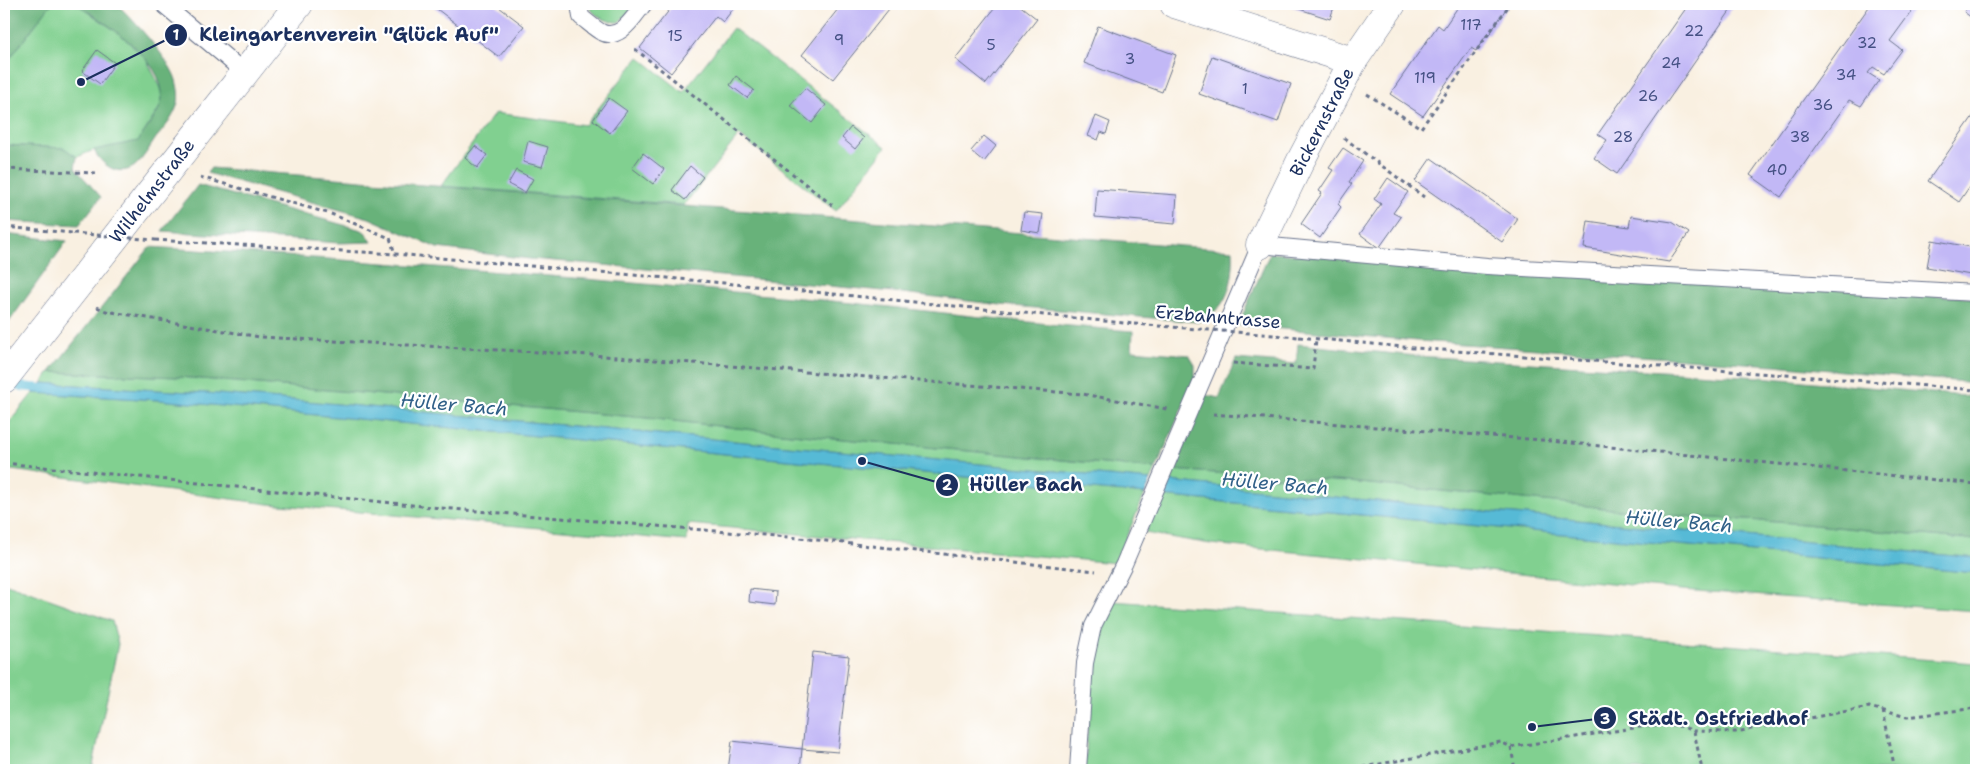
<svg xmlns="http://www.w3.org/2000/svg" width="1980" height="774" viewBox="0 0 1980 774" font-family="'Shantell Sans',sans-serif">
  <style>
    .green { fill: #81d090; stroke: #4e8077 }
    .forest { fill: #68b27a; stroke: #42706c }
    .water { fill: #57bad6; stroke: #39749a }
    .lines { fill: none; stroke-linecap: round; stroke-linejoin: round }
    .stream { stroke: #57bad6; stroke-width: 9 }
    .building { fill: #c2b8f6 }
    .service-casing { stroke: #69738c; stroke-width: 18 }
    .minor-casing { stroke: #69738c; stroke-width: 29 }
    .tertiary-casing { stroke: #69738c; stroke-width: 29 }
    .path { stroke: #69738c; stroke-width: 3; stroke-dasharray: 4 4; stroke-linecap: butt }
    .service { stroke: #fff; stroke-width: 16 }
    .minor { stroke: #fff; stroke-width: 28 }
    .tertiary { stroke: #fff; stroke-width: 28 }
    .path-bridge { stroke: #69738c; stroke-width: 3; stroke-dasharray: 4 4; stroke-linecap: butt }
    .labels { text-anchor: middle; stroke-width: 4.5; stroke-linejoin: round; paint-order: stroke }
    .number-label { font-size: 15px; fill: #455184 }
    .street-label { font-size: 18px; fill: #1b2f5e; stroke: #fff }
    .water-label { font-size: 19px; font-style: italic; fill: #306088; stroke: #fff }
    .leader { fill: none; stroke: #1b2f5e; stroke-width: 2 }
    .callout-dot { fill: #1b2f5e; stroke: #fff; stroke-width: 2 }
    .mark-label { font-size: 15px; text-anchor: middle; font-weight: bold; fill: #fff }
    .callout-label { font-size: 19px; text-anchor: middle; font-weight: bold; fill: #1b2f5e; stroke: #fff; stroke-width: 4.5; stroke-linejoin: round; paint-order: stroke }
  </style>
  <rect width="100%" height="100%" fill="#fff"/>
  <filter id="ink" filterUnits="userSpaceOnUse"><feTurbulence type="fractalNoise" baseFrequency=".02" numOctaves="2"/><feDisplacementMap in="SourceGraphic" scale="10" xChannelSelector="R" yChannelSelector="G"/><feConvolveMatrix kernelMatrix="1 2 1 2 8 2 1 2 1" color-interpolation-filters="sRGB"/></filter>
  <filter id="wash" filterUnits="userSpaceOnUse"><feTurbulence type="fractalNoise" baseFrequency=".0096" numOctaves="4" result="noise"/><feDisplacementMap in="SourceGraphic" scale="20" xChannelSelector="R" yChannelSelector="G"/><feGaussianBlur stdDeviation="1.12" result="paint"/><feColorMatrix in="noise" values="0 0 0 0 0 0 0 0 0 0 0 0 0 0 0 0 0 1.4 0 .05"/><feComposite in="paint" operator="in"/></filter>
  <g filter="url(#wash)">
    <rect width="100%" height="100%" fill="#f9f0e1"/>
    <!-- green -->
    <g class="green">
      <polygon points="51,4 77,4 120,34 146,59 161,88 162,98 160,107 138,142 94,150 77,157 64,148 4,145 4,66"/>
      <path d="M 588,4 L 630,4 L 631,10 L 619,22 C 608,23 591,15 588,4 Z"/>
      <polygon points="733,28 886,147 836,211 739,135 684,205 441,186 495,113 585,125 639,57 683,92"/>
      <polygon points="50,372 179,377 647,418 781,433 1156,469 1151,480 316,402 206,393 42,383"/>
      <polygon points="33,393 159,400 1145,494 1115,563 688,524 687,541 269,504 4,469 4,429"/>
      <polygon points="1172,470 1349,482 1565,503 1650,514 1793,523 1976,540 1976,558 1167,481"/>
      <polygon points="1161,496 1976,573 1976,611 1682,590 1211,544 1145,533"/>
      <polygon points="4,583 112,621 118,644 92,770 4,770"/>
      <polygon points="1112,601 1976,663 1976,770 1085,770 1091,670 1101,628"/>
    </g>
    <!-- forest -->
    <g class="forest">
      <polygon points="4,4 51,4 4,66"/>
      <path d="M 77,4 L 117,4 C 133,20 170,59 176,80 C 178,88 180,98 177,106 C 173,118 164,129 156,138 C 150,147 143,159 135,166 C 119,178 101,165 94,150 L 138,141 C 146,129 160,113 162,98 C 165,60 104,22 77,4 Z"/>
      <polygon points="4,145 64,148 77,157 75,168 101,197 79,225 4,221"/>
      <path d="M 211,168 L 1233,250 C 1234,268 1232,290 1221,305 C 1216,312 1205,317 1198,322 L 1001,305 L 894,292 L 592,264 L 530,259 L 437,248 L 369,218 L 207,173 Z"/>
      <polygon points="198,185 362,230 366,233 372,242 339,243 162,231"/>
      <polygon points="4,234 67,241 4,329"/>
      <path d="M 150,247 C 374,261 599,279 822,300 C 926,310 1029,324 1133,331 L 1132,350 L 1189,355 L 1195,365 L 1195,378 L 1156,469 L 781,433 L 647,418 L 179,377 L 50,372 Z"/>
      <polygon points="1270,253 1976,298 1976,383 1774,365 1418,341 1238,325"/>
      <polygon points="1298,344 1416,356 1760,377 1976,397 1976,540 1793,523 1650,514 1565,503 1349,482 1172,470 1205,395 1219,398 1236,359 1296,364"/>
    </g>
    <!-- water -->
    <g class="water">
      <polygon points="42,383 206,393 316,402 1151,480 1145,494 159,400 33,393"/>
      <polygon points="1167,481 1976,558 1976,573 1161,496"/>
    </g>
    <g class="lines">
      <!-- stream -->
      <polyline class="stream" points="5,385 49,389"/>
    </g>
    <g id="blocks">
      <!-- building -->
      <g class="building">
        <polygon points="435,4 495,4 524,26 499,57 433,6"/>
        <polygon points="674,4 737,4 723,22 716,16 671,73 640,48"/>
        <polygon points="842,4 893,4 833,79 802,55"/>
        <polygon points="998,4 1018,4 1037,19 986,84 955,59"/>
        <polygon points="1284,4 1335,4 1330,19"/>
        <polygon points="1460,4 1509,4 1489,35 1487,34 1476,51 1471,48 1423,116 1390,94 1438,25 1443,29"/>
        <polygon points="1689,4 1735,4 1617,174 1594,158 1607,140 1598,134"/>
        <polygon points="1871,4 1917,4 1890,41 1902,50 1884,74 1873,67 1868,73 1879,80 1861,106 1849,100 1781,197 1750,175"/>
        <polygon points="1970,4 1976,4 1976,21 1964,12"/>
        <polygon points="1098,26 1176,55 1162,92 1084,63"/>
        <polygon points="97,50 115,63 100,84 82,71"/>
        <polygon points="1212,56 1291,84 1278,122 1199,94"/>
        <polygon points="736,76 754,90 747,98 730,85"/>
        <polygon points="805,88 826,105 812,123 790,105"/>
        <polygon points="609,98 627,111 610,133 593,120"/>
        <polygon points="1976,112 1976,177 1959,202 1928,181"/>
        <polygon points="1096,116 1110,122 1106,134 1101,132 1098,140 1088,136"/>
        <polygon points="851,127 864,138 855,149 842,138"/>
        <polygon points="984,136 996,146 984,162 971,151"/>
        <polygon points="528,141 548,147 542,167 523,162"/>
        <polygon points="475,146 487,155 477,168 465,158"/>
        <polygon points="1343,148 1363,161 1349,182 1352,184 1338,204 1341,207 1320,238 1301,224 1322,193 1319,191 1333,170 1329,168"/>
        <polygon points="643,153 664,169 653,184 632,168"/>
        <polygon points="1431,158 1518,219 1502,242 1415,181"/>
        <polygon points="690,166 703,177 685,200 672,190"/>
        <polygon points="516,170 533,179 525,193 508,184"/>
        <polygon points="1388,178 1408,192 1393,213 1401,217 1379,248 1360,234 1381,204 1374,199"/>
        <polygon points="1097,189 1177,195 1175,224 1095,217"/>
        <polygon points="1024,212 1043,214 1040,233 1021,230"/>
        <polygon points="1631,216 1672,222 1689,233 1669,262 1584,248 1588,221 1629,227"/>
        <polygon points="1932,240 1976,248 1976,276 1927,267"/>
        <polygon points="750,589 776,592 775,605 749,602"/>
        <polygon points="813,652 849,656 838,752 802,749"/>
        <polygon points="732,741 802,749 800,770 728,770"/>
      </g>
    </g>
  </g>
  <g filter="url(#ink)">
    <use href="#blocks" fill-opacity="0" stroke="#69738c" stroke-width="1"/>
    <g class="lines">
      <defs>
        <g id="service">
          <polyline points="163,4 245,73"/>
          <path d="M 579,4 L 581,17 C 588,22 594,28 601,32 C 620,42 634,16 644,4"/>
          <polyline points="1078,770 1085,663 1093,626 1124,564 1260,245 1487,266 1976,293"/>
        </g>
        <g id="minor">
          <polyline points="1174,4 1353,61"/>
          <polyline points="1260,245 1301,160 1353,61 1392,4"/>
        </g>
        <polyline id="tertiary" points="4,379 299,4"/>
      </defs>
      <!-- service casing -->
      <use href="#service" class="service-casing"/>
      <!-- minor casing -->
      <use href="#minor" class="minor-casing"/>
      <!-- tertiary casing -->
      <use href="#tertiary" class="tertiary-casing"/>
      <!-- path -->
      <g class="path">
        <polyline points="635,49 832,205"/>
        <polyline points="1367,94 1421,128 1510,4"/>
        <polyline points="1344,138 1424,197"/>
        <polyline points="4,169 96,173"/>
        <polyline points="200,177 331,214 390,238 395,254"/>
        <polyline points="4,227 73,233"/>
        <polyline points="155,240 395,254 724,283 1134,324"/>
        <polyline points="97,307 106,311 260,337 592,355 1082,394 1167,409"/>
        <polyline points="1299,337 1414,348 1868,381 1976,390"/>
        <polyline points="1233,363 1313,369 1316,339"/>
        <polyline points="1213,414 1541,440 1976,484"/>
        <polyline points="4,463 441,508 799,538 1096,571"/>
        <polyline points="1883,710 1895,770"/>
        <polyline points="1694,731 1702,770"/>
        <polyline points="1511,747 1515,770"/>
        <polyline points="1347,770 1501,742 1511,747 1653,725 1680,726 1694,731 1735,732 1869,707 1907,717 1976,708"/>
      </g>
      <!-- service -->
      <use href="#service" class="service"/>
      <!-- minor -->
      <use href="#minor" class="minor"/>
      <!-- tertiary -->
      <use href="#tertiary" class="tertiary"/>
      <!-- path-bridge -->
      <g class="path-bridge">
        <polyline points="73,233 155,240"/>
        <polyline points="1134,324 1299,337"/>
      </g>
    </g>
  </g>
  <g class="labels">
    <!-- number labels -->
    <g class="number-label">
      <text x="1471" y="30">117</text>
      <text x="1694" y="36">22</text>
      <text x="675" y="41">15</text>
      <text x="839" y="45">9</text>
      <text x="1867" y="48">32</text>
      <text x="991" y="50">5</text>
      <text x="1130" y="64">3</text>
      <text x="1671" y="68">24</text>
      <text x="1846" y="80">34</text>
      <text x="1425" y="83">119</text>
      <text x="1245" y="94">1</text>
      <text x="1648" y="101">26</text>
      <text x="1823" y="110">36</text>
      <text x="1623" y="142">28</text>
      <text x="1800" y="142">38</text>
      <text x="1777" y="175">40</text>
    </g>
    <!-- street labels -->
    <g class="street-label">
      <text transform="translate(1322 122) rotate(-63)" y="6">Bickernstraße</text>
      <text transform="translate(152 191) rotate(-52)" y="6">Wilhelmstraße</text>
      <text transform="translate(1218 317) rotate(5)" y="6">Erzbahntrasse</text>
    </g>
    <!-- water labels -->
    <g class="water-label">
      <text transform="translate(454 404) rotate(5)" y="7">Hüller Bach</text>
      <text transform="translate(1275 483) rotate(5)" y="7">Hüller Bach</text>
      <text transform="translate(1679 521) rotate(5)" y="7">Hüller Bach</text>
    </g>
  </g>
  <!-- callouts -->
  <path class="leader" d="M81 82L176 35M862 461L947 485M1532 727L1605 718"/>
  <g class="callout-dot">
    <circle cx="81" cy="82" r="5"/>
    <circle cx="862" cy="461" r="5"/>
    <circle cx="1532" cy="727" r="5"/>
    <circle cx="176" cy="35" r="12"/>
    <circle cx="947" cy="485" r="12"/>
    <circle cx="1605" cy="718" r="12"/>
  </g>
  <g class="mark-label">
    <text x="176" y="40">1</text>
    <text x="947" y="490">2</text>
    <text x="1605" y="724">3</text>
  </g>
  <g class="callout-label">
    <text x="349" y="41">Kleingartenverein "Glück Auf"</text>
    <text x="1026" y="491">Hüller Bach</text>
    <text x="1718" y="725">Städt. Ostfriedhof</text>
  </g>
  <!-- margin -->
  <rect width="1980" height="774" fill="none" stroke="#fff" stroke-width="20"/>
</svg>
